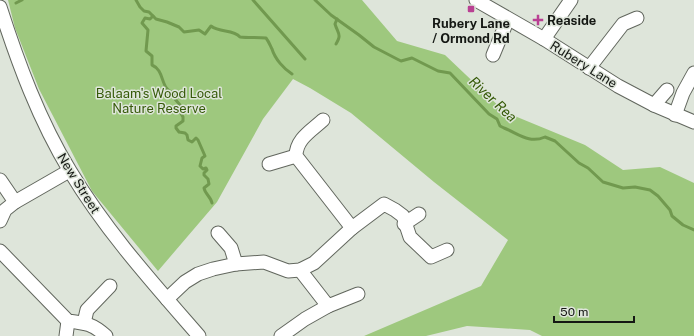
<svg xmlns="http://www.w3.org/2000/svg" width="694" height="336" viewBox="0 0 694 336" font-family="'Public Sans',sans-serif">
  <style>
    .green { fill: #9ec87e }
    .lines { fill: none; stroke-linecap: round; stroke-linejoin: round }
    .stream { stroke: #71994f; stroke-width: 3 }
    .minor-casing { stroke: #62675e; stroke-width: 15 }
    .minor { stroke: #fff; stroke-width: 13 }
    .poi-dot { fill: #b94093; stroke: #dee5da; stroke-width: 1.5 }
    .labels { text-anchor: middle; stroke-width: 3; stroke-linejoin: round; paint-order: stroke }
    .poi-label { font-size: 13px; font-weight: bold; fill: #151814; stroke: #dee5da; text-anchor: start }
    .street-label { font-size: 13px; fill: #151814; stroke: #dee5da }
    .park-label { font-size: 13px; fill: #365a09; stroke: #dee5da }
    .water-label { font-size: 14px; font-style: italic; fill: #345906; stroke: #dee5da }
  </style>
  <rect width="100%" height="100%" fill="#dee5da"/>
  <!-- green -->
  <polygon class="green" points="8,0 362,0 397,41 445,55 505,112 585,145 623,170 660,167 694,183 694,336 542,336 530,330 467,326 426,336 364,336 481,286 508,240 434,182 351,113 310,88 293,79 263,119 217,202 158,271 92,191 39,89 15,28"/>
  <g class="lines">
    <!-- stream -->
    <g class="stream">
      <path d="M 136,0 L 140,7 L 144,11 L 149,12 L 156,19 L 167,22 L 179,27 L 184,32 L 199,30 L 205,34 L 211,26 C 220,33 233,29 240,37 C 249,38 257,37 266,38 C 269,42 270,45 272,49 C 275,59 284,69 292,74"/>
      <polyline points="253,0 305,59"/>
      <path d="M 315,0 L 331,15 L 359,35 L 374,47 L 397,59 L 401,61 L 412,58 L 438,71 L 450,73 L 489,114 L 497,119 L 500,126 L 504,128 C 519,134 529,144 545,137 L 555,141 L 579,163 L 588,168 L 603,182 L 623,188 L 635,187 L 650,190 L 658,196 L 670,210 L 672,216 L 683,225 L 694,230"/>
      <polyline points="16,3 22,0"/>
      <path d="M 153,16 L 150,19 L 145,18 L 142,23 L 148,30 L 146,51 L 152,56 L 152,65 C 166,71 159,90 175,93 L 175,99 L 180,105 L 178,108 L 183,117 L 183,121 L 176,126 L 176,128 L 179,132 L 185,133 L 187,135 L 188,140 L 192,142 L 196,138 L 198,140 L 205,156 L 202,158 L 200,166 L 203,169 L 206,168 L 207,170 L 204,173 L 204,175 L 208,179 L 209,184 L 204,188 C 205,194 211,197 212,203"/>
      <path d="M 336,44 C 342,34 338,34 335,24 L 337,19"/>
    </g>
    <defs>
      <g id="minor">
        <polyline points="476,0 544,39 618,86 654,105 694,122"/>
        <path d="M 0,7 C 18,63 39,120 70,171 C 106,231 153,283 199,336"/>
        <polyline points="544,39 571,0"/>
        <polyline points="493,55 508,19"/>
        <polyline points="589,68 623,24 637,18"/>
        <polyline points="654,105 667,90"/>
        <polyline points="675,115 683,93 694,73"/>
        <path d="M 323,120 C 311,131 296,139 296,156 L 352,228"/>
        <polyline points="269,164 296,156"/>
        <polyline points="0,180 15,202"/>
        <polyline points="0,221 5,210 15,202 69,171"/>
        <polyline points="404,224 419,214"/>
        <polyline points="218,233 231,248 236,264"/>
        <path d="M 0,251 L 68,321 C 86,323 93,324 106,336"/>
        <polyline points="300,270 328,306 358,294"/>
        <polyline points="167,299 185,282 198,274 213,269 236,264 264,262 288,271 300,270 314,263 352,228 384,204 395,210 403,216 410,237 431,257 447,250"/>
        <polyline points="84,323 87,310 110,286"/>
        <polyline points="66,336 68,321"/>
        <polyline points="281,336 305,319 328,306"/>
      </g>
    </defs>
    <!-- minor casing -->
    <use href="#minor" class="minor-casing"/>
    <!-- minor -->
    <use href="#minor" class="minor"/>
  </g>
  <!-- markers -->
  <g class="poi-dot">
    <rect x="467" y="5" width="8" height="8" rx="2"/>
    <path d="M536 14h4v4h4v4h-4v4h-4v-4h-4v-4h4z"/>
  </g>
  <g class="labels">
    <!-- poi labels -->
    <g class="poi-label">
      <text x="547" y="25">Reaside</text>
      <text x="471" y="28" text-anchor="middle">Rubery Lane<tspan x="471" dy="15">/ Ormond Rd</tspan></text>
    </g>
    <!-- street labels -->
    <g class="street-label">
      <text transform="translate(584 64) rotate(32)" y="5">Rubery Lane</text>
      <text transform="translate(79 183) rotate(58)" y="5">New Street</text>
    </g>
    <!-- park labels -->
    <g class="park-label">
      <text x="159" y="98">Balaam's Wood Local<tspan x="159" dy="15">Nature Reserve</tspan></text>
    </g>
    <!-- water labels -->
    <g class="water-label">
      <text transform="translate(493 99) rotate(43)" y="5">River Rea</text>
    </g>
  </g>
  <!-- scale -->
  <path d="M554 316v6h80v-6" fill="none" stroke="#151814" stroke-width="2"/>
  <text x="560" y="316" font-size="12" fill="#151814" stroke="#dee5da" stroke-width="3" paint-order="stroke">50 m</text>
</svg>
